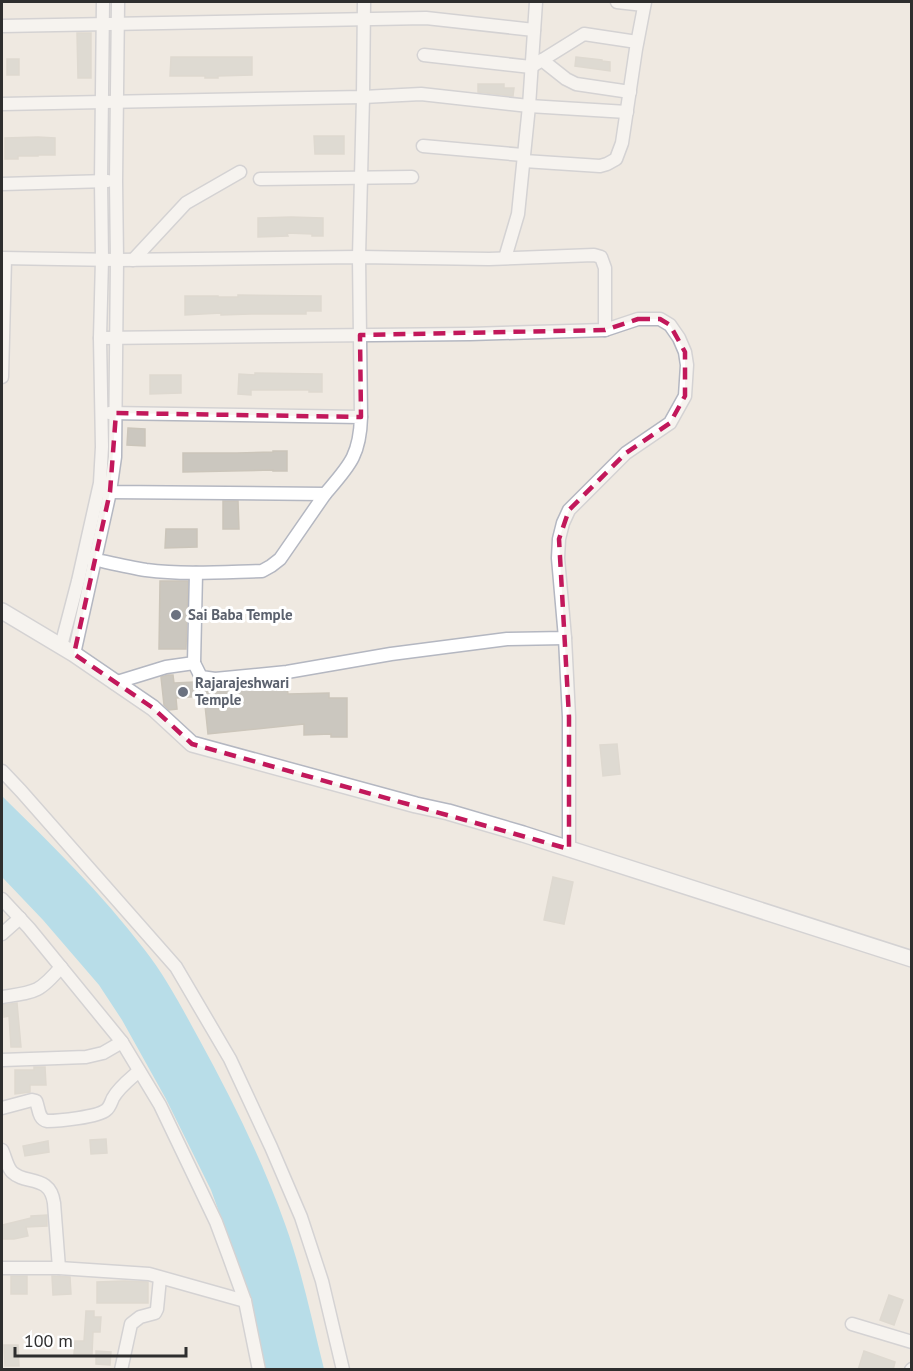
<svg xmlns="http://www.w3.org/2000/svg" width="913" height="1371" viewBox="0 0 913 1371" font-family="'PT Sans',sans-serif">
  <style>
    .water { fill: #75cff0 }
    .building { fill: #cbc7bf; stroke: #cbc5ba; stroke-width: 1.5 }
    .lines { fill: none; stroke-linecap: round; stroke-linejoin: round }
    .minor-casing { stroke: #b4b7c1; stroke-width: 15 }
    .tertiary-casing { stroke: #b4b7c1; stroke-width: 18 }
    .minor { stroke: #fff; stroke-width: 12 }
    .tertiary { stroke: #fff; stroke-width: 15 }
    .marked { fill: none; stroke: #c2185b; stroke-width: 4.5; stroke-dasharray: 12 8; stroke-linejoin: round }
    .worship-dot { fill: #6b7280; stroke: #fff; stroke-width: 2 }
    .labels { text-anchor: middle; stroke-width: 6; stroke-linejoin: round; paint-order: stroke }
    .worship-label { font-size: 15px; font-weight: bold; fill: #5b616d; stroke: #fff; text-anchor: start }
  </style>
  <rect width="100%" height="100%" fill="#efe9e1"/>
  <!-- water -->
  <path class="water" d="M 2,796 C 52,845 102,894 144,949 C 166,977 182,1008 199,1039 C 232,1099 262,1160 285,1224 C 302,1271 312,1321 324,1369 L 264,1369 L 231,1245 L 211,1190 L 166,1099 L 122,1020 L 99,985 L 43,920 L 2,877 Z"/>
  <!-- building -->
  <g class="building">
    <polygon points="77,33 91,33 91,78 78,78"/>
    <polygon points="171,57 252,57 252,75 218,76 218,78 205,78 205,76 170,76"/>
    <polygon points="576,57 602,60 602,61 610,62 610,71 575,66"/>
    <rect x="7" y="59" width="12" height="16"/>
    <polygon points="478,84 504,84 504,88 514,88 513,96 478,92"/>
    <polygon points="314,136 344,136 344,154 315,154"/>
    <polygon points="38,137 55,138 55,155 38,155 38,156 18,156 18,159 5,159 5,138"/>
    <polygon points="291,217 323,218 323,236 312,236 312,234 287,233 288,236 258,237 258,218"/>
    <polygon points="238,295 321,296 321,311 306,311 306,314 251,314 221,315 221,313 185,315 185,296 218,296 218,297 238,297"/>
    <polygon points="255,373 322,374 322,392 309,392 309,390 251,390 251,395 238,394 239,374 255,375"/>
    <polygon points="150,375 181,375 181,393 150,394"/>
    <polygon points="128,428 145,429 145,446 127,445"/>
    <polygon points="273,451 287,451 287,471 273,471 273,470 183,472 183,453 237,453 273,452"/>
    <polygon points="223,501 238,501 239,529 223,529"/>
    <polygon points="166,529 197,529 197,547 165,548"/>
    <polygon points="160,581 188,581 186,649 159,649"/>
    <polygon points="168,675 173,675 174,683 195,682 199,685 214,687 286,680 288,694 329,693 329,698 347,698 347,737 331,737 331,734 304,735 304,724 208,734 204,696 176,698 177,709 169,710 164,705 161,677"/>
    <polygon points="617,744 620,774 603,776 600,745"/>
    <polygon points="553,877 573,882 564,924 544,920"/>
    <polygon points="17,1003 21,1047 11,1047 9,1016 4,1017 3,1005"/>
    <polygon points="34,1067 45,1067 46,1085 30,1085 30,1092 15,1094 15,1070 34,1070"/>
    <polygon points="106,1139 107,1153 91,1154 90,1140"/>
    <polygon points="48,1141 49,1152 25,1156 23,1146"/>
    <polygon points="47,1215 47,1226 26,1227 28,1236 14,1239 2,1239 2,1225 31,1218 31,1216"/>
    <rect x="11" y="1276" width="16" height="18"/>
    <polygon points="52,1276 70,1277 71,1294 53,1295"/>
    <polygon points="124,1281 148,1282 148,1303 97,1303 97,1282"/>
    <polygon points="889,1295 903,1300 894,1325 880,1320"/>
    <polygon points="86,1311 94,1311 94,1317 101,1317 100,1332 93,1332 92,1354 74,1354 75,1341 84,1341"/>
    <polygon points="4,1345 18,1345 19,1366 5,1366"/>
    <polygon points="96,1351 111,1352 110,1365 96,1364"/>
    <polygon points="864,1351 895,1362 893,1370 858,1370"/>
  </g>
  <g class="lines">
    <defs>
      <g id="minor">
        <polyline points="617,2 644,5"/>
        <polyline points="2,26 426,18 534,30"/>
        <polyline points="424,55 531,67 584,34 637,42"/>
        <polyline points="542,60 566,79 576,84 630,92"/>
        <polyline points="2,104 363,97 421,94 529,106 627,112"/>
        <polyline points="423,146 523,155"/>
        <polyline points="524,161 600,166 607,164 616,159 622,143 636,49 645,2"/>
        <polyline points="260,179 412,177"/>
        <polyline points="2,184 108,181"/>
        <polyline points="2,258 117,260 359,257 489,259 594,255 601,257 605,268 605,330 470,334 100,338"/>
        <polyline points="505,258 518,214 529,106 536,2"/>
        <polyline points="133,260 186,203 240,172"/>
        <polyline points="2,377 5,259"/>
        <polyline points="361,417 359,257 363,97 364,2"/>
        <path d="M 102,491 L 110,492 L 325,494 C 349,466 360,456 361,417 L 109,413"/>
        <path d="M 88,558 C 107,562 127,567 146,570 C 185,575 224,572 262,571 L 271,566 L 280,559 L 325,494"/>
        <polyline points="565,638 569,717 569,849"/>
        <polyline points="61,646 78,581 100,483 102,447 100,338 102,259 101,181 103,2"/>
        <polyline points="74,654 110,492 115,457 117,260 116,181 118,2"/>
        <polyline points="194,663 201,677 215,679 287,672 391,654 507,639 565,638 558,558 559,539 563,523 569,510 626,453 670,423 685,396 687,365 685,352 679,338 670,325 660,319 638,319 605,330"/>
        <polyline points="114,683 166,667 194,663 196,573"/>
        <polyline points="2,771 21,791 176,967 230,1059 271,1147 301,1217 322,1281 343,1370"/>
        <polyline points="2,899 29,928 122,1042 160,1105 216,1222 229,1257 245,1301 259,1370"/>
        <polyline points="2,934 20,918"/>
        <path d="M 2,997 C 35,992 39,993 61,967"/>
        <polyline points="2,1060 86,1057 103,1053 122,1042"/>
        <path d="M 2,1108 L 32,1100 L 36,1101 C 39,1108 38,1119 47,1121 C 59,1121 98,1117 106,1110 C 110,1107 111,1102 113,1098 C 119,1087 130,1079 139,1071"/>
        <path d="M 2,1150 C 5,1156 7,1167 12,1172 C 25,1185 50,1174 54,1203 L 59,1268"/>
        <polyline points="2,1268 59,1268 149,1274 245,1301"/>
        <polyline points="852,1324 912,1342"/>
        <polyline points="121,1370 131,1324 140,1317 155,1313 157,1309 160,1278"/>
        <polyline points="911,1370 912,1369"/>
      </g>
      <polyline id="tertiary" points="2,611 74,654 153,708 192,744 416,805 448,812 523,834 912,959"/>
    </defs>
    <!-- minor casing -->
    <use href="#minor" class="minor-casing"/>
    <!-- tertiary casing -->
    <use href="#tertiary" class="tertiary-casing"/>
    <!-- minor -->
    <use href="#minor" class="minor"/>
    <!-- tertiary -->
    <use href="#tertiary" class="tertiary"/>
  </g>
  <!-- marked area -->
  <path d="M0 0H913V1371H0ZM 638,319 L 660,319 L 670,325 L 685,352 L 685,396 L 670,423 L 626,453 L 569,510 L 559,539 L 569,717 L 569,849 L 192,744 L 153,708 L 74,654 L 110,492 L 116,413 L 361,417 L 360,335 L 605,330 Z" fill="#efe9e1" fill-opacity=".55" fill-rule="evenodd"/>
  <path class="marked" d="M 638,319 L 660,319 L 670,325 L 685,352 L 685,396 L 670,423 L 626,453 L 569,510 L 559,539 L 569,717 L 569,849 L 192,744 L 153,708 L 74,654 L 110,492 L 116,413 L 361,417 L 360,335 L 605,330 Z"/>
  <!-- markers -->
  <g class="worship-dot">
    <circle cx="176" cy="615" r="6"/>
    <circle cx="183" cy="692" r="6"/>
  </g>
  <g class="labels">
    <!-- worship labels -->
    <g class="worship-label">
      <text x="188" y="620">Sai Baba Temple</text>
      <text x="195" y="688">Rajarajeshwari<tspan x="195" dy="17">Temple</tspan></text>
    </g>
  </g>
  <!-- border -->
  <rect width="913" height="1371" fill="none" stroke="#2e2e2e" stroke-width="6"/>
  <!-- scale -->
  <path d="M15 1347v9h171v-9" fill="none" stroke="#2e2e2e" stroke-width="3"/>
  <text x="24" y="1347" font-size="18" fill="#2e2e2e" stroke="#ffffff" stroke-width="4.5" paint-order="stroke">100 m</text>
</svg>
